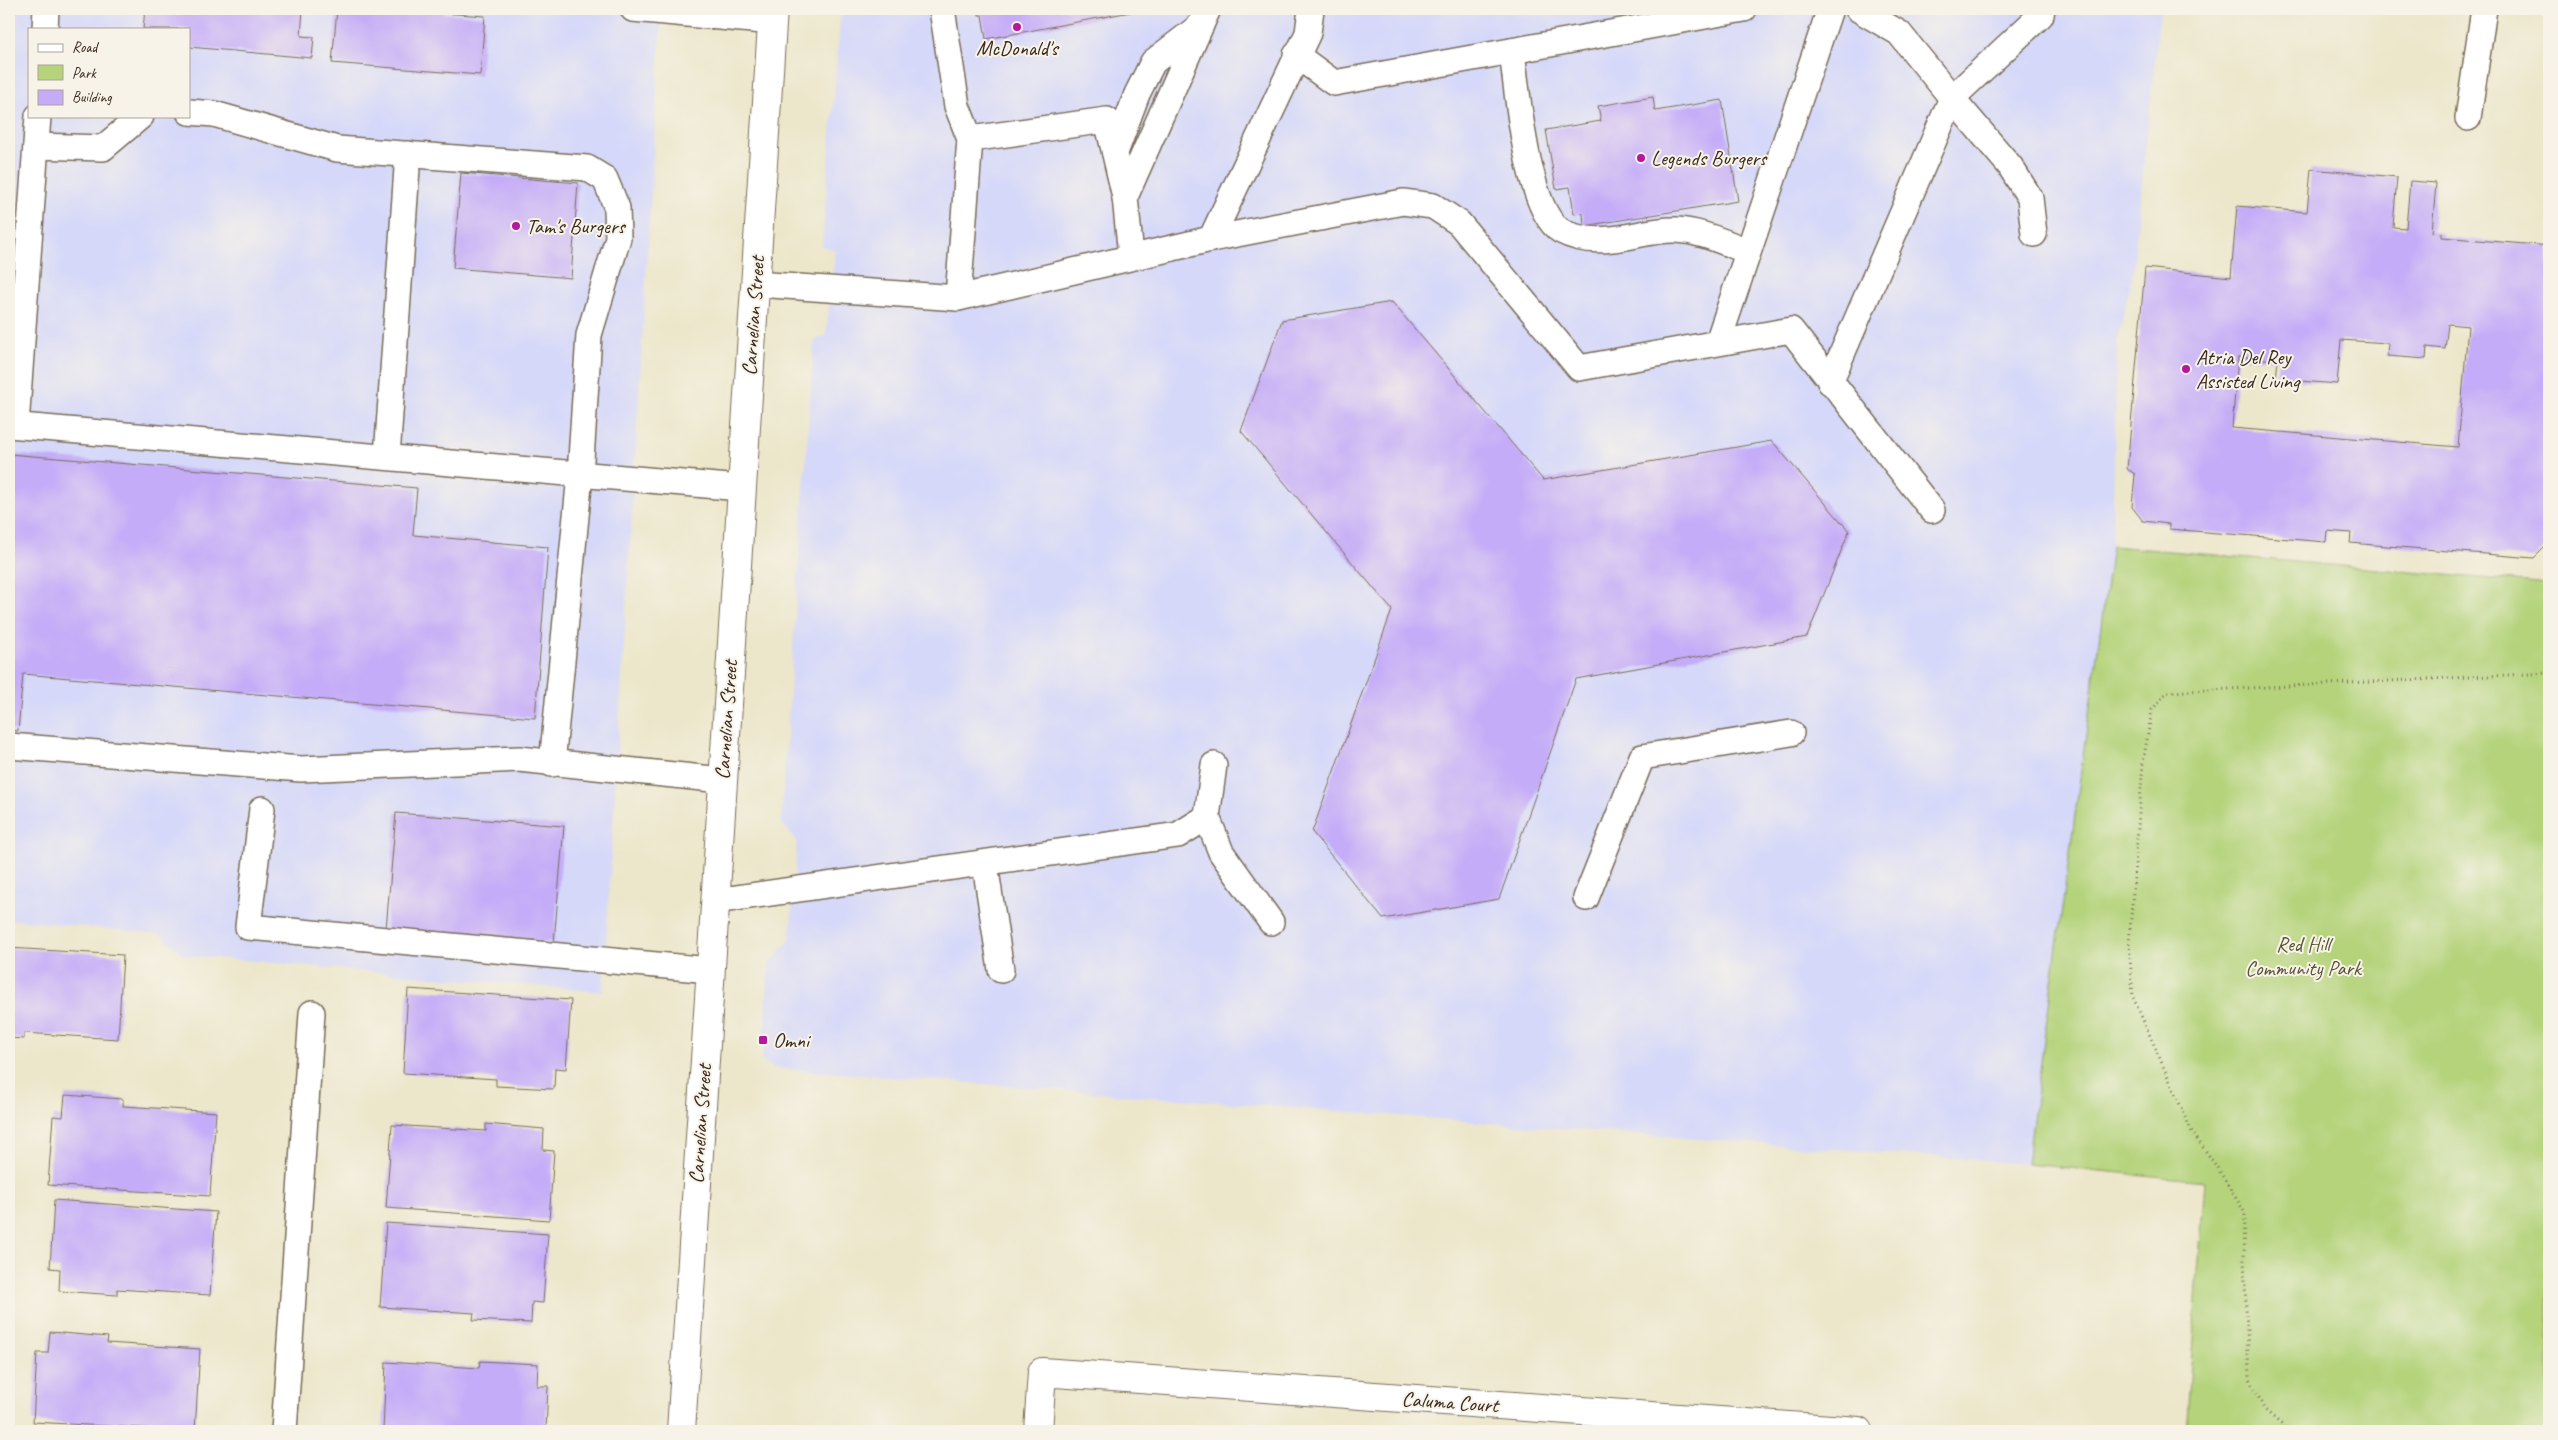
<svg xmlns="http://www.w3.org/2000/svg" width="2558" height="1440" viewBox="0 0 2558 1440" font-family="Caveat,sans-serif">
  <style>
    .built { fill: #d5d8f9; fill-rule: evenodd }
    .green { fill: #b4d37a; stroke: #787e4c }
    .building { fill: #c4acf8; fill-rule: evenodd }
    .lines { fill: none; stroke-linecap: round; stroke-linejoin: round }
    .service-casing { stroke: #796c5a; stroke-width: 28 }
    .minor-casing { stroke: #796c5a; stroke-width: 30 }
    .secondary-casing { stroke: #796c5a; stroke-width: 30 }
    .path { stroke: #796c5a; stroke-width: 3; stroke-dasharray: 1 4; stroke-linecap: butt }
    .service { stroke: #fff; stroke-width: 25 }
    .minor { stroke: #fff; stroke-width: 28 }
    .secondary { stroke: #fff; stroke-width: 28 }
    .poi-dot { fill: #b5179e; stroke: #f7f3e8; stroke-width: 2 }
    .labels { text-anchor: middle; stroke-width: 4; stroke-linejoin: round; paint-order: stroke }
    .poi-label { font-size: 21px; fill: #3b2a1e; stroke: #f7f3e8; text-anchor: start }
    .street-label { font-size: 21px; fill: #3b2a1e; stroke: #f7f3e8 }
    .park-label { font-size: 21px; fill: #595435; stroke: #f7f3e8 }
  </style>
  <rect width="100%" height="100%" fill="#f7f3e8"/>
  <filter id="ink" filterUnits="userSpaceOnUse"><feTurbulence type="fractalNoise" baseFrequency=".02" numOctaves="2"/><feDisplacementMap in="SourceGraphic" scale="10" xChannelSelector="R" yChannelSelector="G"/><feConvolveMatrix kernelMatrix="1 2 1 2 8 2 1 2 1" color-interpolation-filters="sRGB"/></filter>
  <filter id="wash" filterUnits="userSpaceOnUse"><feTurbulence type="fractalNoise" baseFrequency=".0096" numOctaves="4" result="noise"/><feDisplacementMap in="SourceGraphic" scale="20" xChannelSelector="R" yChannelSelector="G"/><feGaussianBlur stdDeviation="1.12" result="paint"/><feColorMatrix in="noise" values="0 0 0 0 0 0 0 0 0 0 0 0 0 0 0 0 0 1.4 0 .05"/><feComposite in="paint" operator="in"/></filter>
  <g filter="url(#wash)">
    <rect width="100%" height="100%" fill="#ece6ca"/>
    <!-- built -->
    <g class="built">
      <path d="M 9,9 L 662,9 L 603,992 L 184,955 L 160,934 L 9,919 ZM 29,29 L 189,29 L 189,116 L 29,116 Z"/>
      <polygon points="841,9 2160,9 2133,272 2117,343 2112,546 2027,1164 773,1068 762,1060 769,964 790,940 797,842 781,822 814,341 826,335 835,251 822,245"/>
    </g>
    <!-- green -->
    <polygon class="green" points="2112,546 2549,584 2549,1431 2186,1431 2205,1181 2027,1164"/>
    <g id="blocks">
      <!-- building -->
      <g class="building">
        <polygon points="145,9 303,9 301,36 314,37 312,58 189,47 189,29 143,29"/>
        <polygon points="337,9 443,9 443,13 485,16 480,75 332,63"/>
        <polygon points="978,9 1140,9 1141,10 986,39 982,15 979,15"/>
        <polygon points="1653,97 1655,111 1722,100 1738,201 1584,226 1583,213 1574,214 1570,187 1556,189 1546,130 1601,121 1598,106"/>
        <path d="M 2311,169 L 2397,177 L 2393,227 L 2406,228 L 2410,181 L 2436,183 L 2432,232 L 2442,233 L 2442,237 L 2549,246 L 2549,504 L 2545,547 L 2534,558 L 2350,543 L 2351,533 L 2327,531 L 2326,542 L 2169,529 L 2169,524 L 2143,521 L 2132,507 L 2135,474 L 2127,469 L 2145,268 L 2231,277 L 2237,206 L 2307,212 ZM 2448,324 L 2468,326 L 2458,447 L 2232,428 L 2238,357 L 2278,360 L 2276,379 L 2337,384 L 2341,340 L 2388,343 L 2387,356 L 2426,359 L 2427,347 L 2445,349 Z"/>
        <polygon points="461,173 578,183 571,278 453,268"/>
        <polygon points="1392,302 1543,480 1772,441 1849,531 1807,637 1576,679 1499,899 1383,919 1312,832 1392,610 1241,431 1282,320"/>
        <polygon points="9,454 417,488 413,535 548,547 535,718 23,674 18,731 9,730"/>
        <polygon points="396,813 564,826 554,942 386,929"/>
        <polygon points="9,948 123,955 118,1039 24,1033 24,1039 9,1038"/>
        <polygon points="408,989 571,1000 566,1069 555,1068 554,1089 496,1086 496,1079 403,1073"/>
        <polygon points="65,1095 123,1099 123,1106 216,1112 210,1196 48,1185 53,1116 63,1117"/>
        <polygon points="486,1124 544,1129 543,1150 554,1151 549,1220 386,1208 392,1125 486,1131"/>
        <polygon points="54,1200 216,1212 210,1295 117,1289 117,1295 59,1291 60,1269 50,1268"/>
        <polygon points="386,1223 548,1234 543,1303 532,1302 531,1323 473,1320 474,1313 380,1307"/>
        <polygon points="50,1332 108,1337 107,1343 200,1349 195,1431 33,1422 37,1353 48,1353"/>
        <polygon points="480,1361 538,1364 537,1386 548,1386 546,1431 383,1431 386,1362 479,1368"/>
      </g>
    </g>
  </g>
  <g filter="url(#ink)">
    <use href="#blocks" fill-opacity="0" stroke="#796c5a" stroke-width="1"/>
    <g class="lines">
      <defs>
        <g id="service">
          <polyline points="633,9 772,22"/>
          <polyline points="942,9 957,106 970,139 958,298"/>
          <polyline points="45,29 46,9"/>
          <path d="M 1512,51 C 1517,90 1527,211 1561,231 C 1576,239 1595,241 1612,239 C 1633,237 1655,229 1676,230 C 1701,231 1725,243 1748,251"/>
          <polyline points="1296,55 1334,83 1744,9"/>
          <polyline points="189,112 214,114 337,149 587,168 605,179 617,208 618,238 589,335 580,475 552,764"/>
          <polyline points="2468,118 2484,9"/>
          <polyline points="970,139 1107,120 1125,197 1131,256"/>
          <polyline points="36,146 103,148 141,116"/>
          <polyline points="1115,153 1137,94 1153,62 1201,25"/>
          <polyline points="1125,197 1208,9"/>
          <polyline points="2034,234 2030,198 2010,166 1952,98 2041,15 2042,9"/>
          <polyline points="1211,239 1403,202 1433,206 1459,223 1579,368 1791,330 1932,510"/>
          <polyline points="755,284 958,298 1211,239 1308,33 1311,9"/>
          <polyline points="1718,342 1830,9"/>
          <polyline points="1830,382 1952,98 1899,33 1858,9"/>
          <polyline points="9,425 741,488"/>
          <polyline points="16,425 38,116"/>
          <polyline points="387,457 408,154"/>
          <polyline points="9,746 301,769 519,759 722,780"/>
          <polyline points="262,809 248,927 710,970"/>
          <polyline points="1207,817 1221,852 1271,922"/>
          <polyline points="985,864 1001,970"/>
          <polyline points="1586,898 1642,757 1791,733"/>
          <polyline points="715,901 1178,835 1207,817 1214,765"/>
          <polyline points="284,1431 312,1013"/>
        </g>
        <polyline id="minor" points="1038,1431 1042,1372 1859,1431"/>
        <polyline id="secondary" points="681,1431 773,9"/>
      </defs>
      <!-- service casing -->
      <use href="#service" class="service-casing"/>
      <!-- minor casing -->
      <use href="#minor" class="minor-casing"/>
      <!-- secondary casing -->
      <use href="#secondary" class="secondary-casing"/>
      <!-- path -->
      <polyline class="path" points="2289,1431 2264,1409 2249,1376 2244,1260 2245,1213 2217,1167 2192,1132 2133,997 2129,943 2143,763 2152,710 2167,692 2549,673"/>
      <!-- service -->
      <use href="#service" class="service"/>
      <!-- minor -->
      <use href="#minor" class="minor"/>
      <!-- secondary -->
      <use href="#secondary" class="secondary"/>
    </g>
  </g>
  <!-- markers -->
  <g class="poi-dot">
    <circle cx="1017" cy="27" r="5"/>
    <circle cx="1641" cy="158" r="5"/>
    <circle cx="516" cy="226" r="5"/>
    <circle cx="2186" cy="369" r="5"/>
    <rect x="758" y="1035" width="10" height="10" rx="2.5"/>
  </g>
  <g class="labels">
    <!-- poi labels -->
    <g class="poi-label">
      <text x="1017" y="55" text-anchor="middle">McDonald's</text>
      <text x="1651" y="165">Legends Burgers</text>
      <text x="526" y="233">Tam's Burgers</text>
      <text x="2196" y="364">Atria Del Rey<tspan x="2196" dy="24">Assisted Living</tspan></text>
      <text x="773" y="1047">Omni</text>
    </g>
    <!-- street labels -->
    <g class="street-label">
      <text transform="translate(753 316) rotate(-86)" y="7">Carnelian Street</text>
      <text transform="translate(726 720) rotate(-86)" y="7">Carnelian Street</text>
      <text transform="translate(700 1124) rotate(-86)" y="7">Carnelian Street</text>
      <text transform="translate(1450 1402) rotate(4)" y="7">Caluma Court</text>
    </g>
    <!-- park labels -->
    <g class="park-label">
      <text x="2303" y="951">Red Hill<tspan x="2303" dy="24">Community Park</tspan></text>
    </g>
  </g>
  <!-- margin -->
  <rect width="2558" height="1440" fill="none" stroke="#f7f3e8" stroke-width="30"/>
  <!-- legend -->
  <rect x="28" y="28" width="162" height="90" fill="#f7f3e8" stroke="#aca397"/>
  <rect x="38" y="44" width="25" height="8" fill="#ffffff" stroke="#aca397"/>
  <text x="72" y="52" font-size="15" fill="#3b2a1e">Road</text>
  <rect x="38" y="65" width="25" height="15" fill="#b4d37a" stroke="#aca397"/>
  <text x="72" y="78" font-size="15" fill="#3b2a1e">Park</text>
  <rect x="38" y="90" width="25" height="15" fill="#c4acf8" stroke="#aca397"/>
  <text x="72" y="102" font-size="15" fill="#3b2a1e">Building</text>
</svg>
